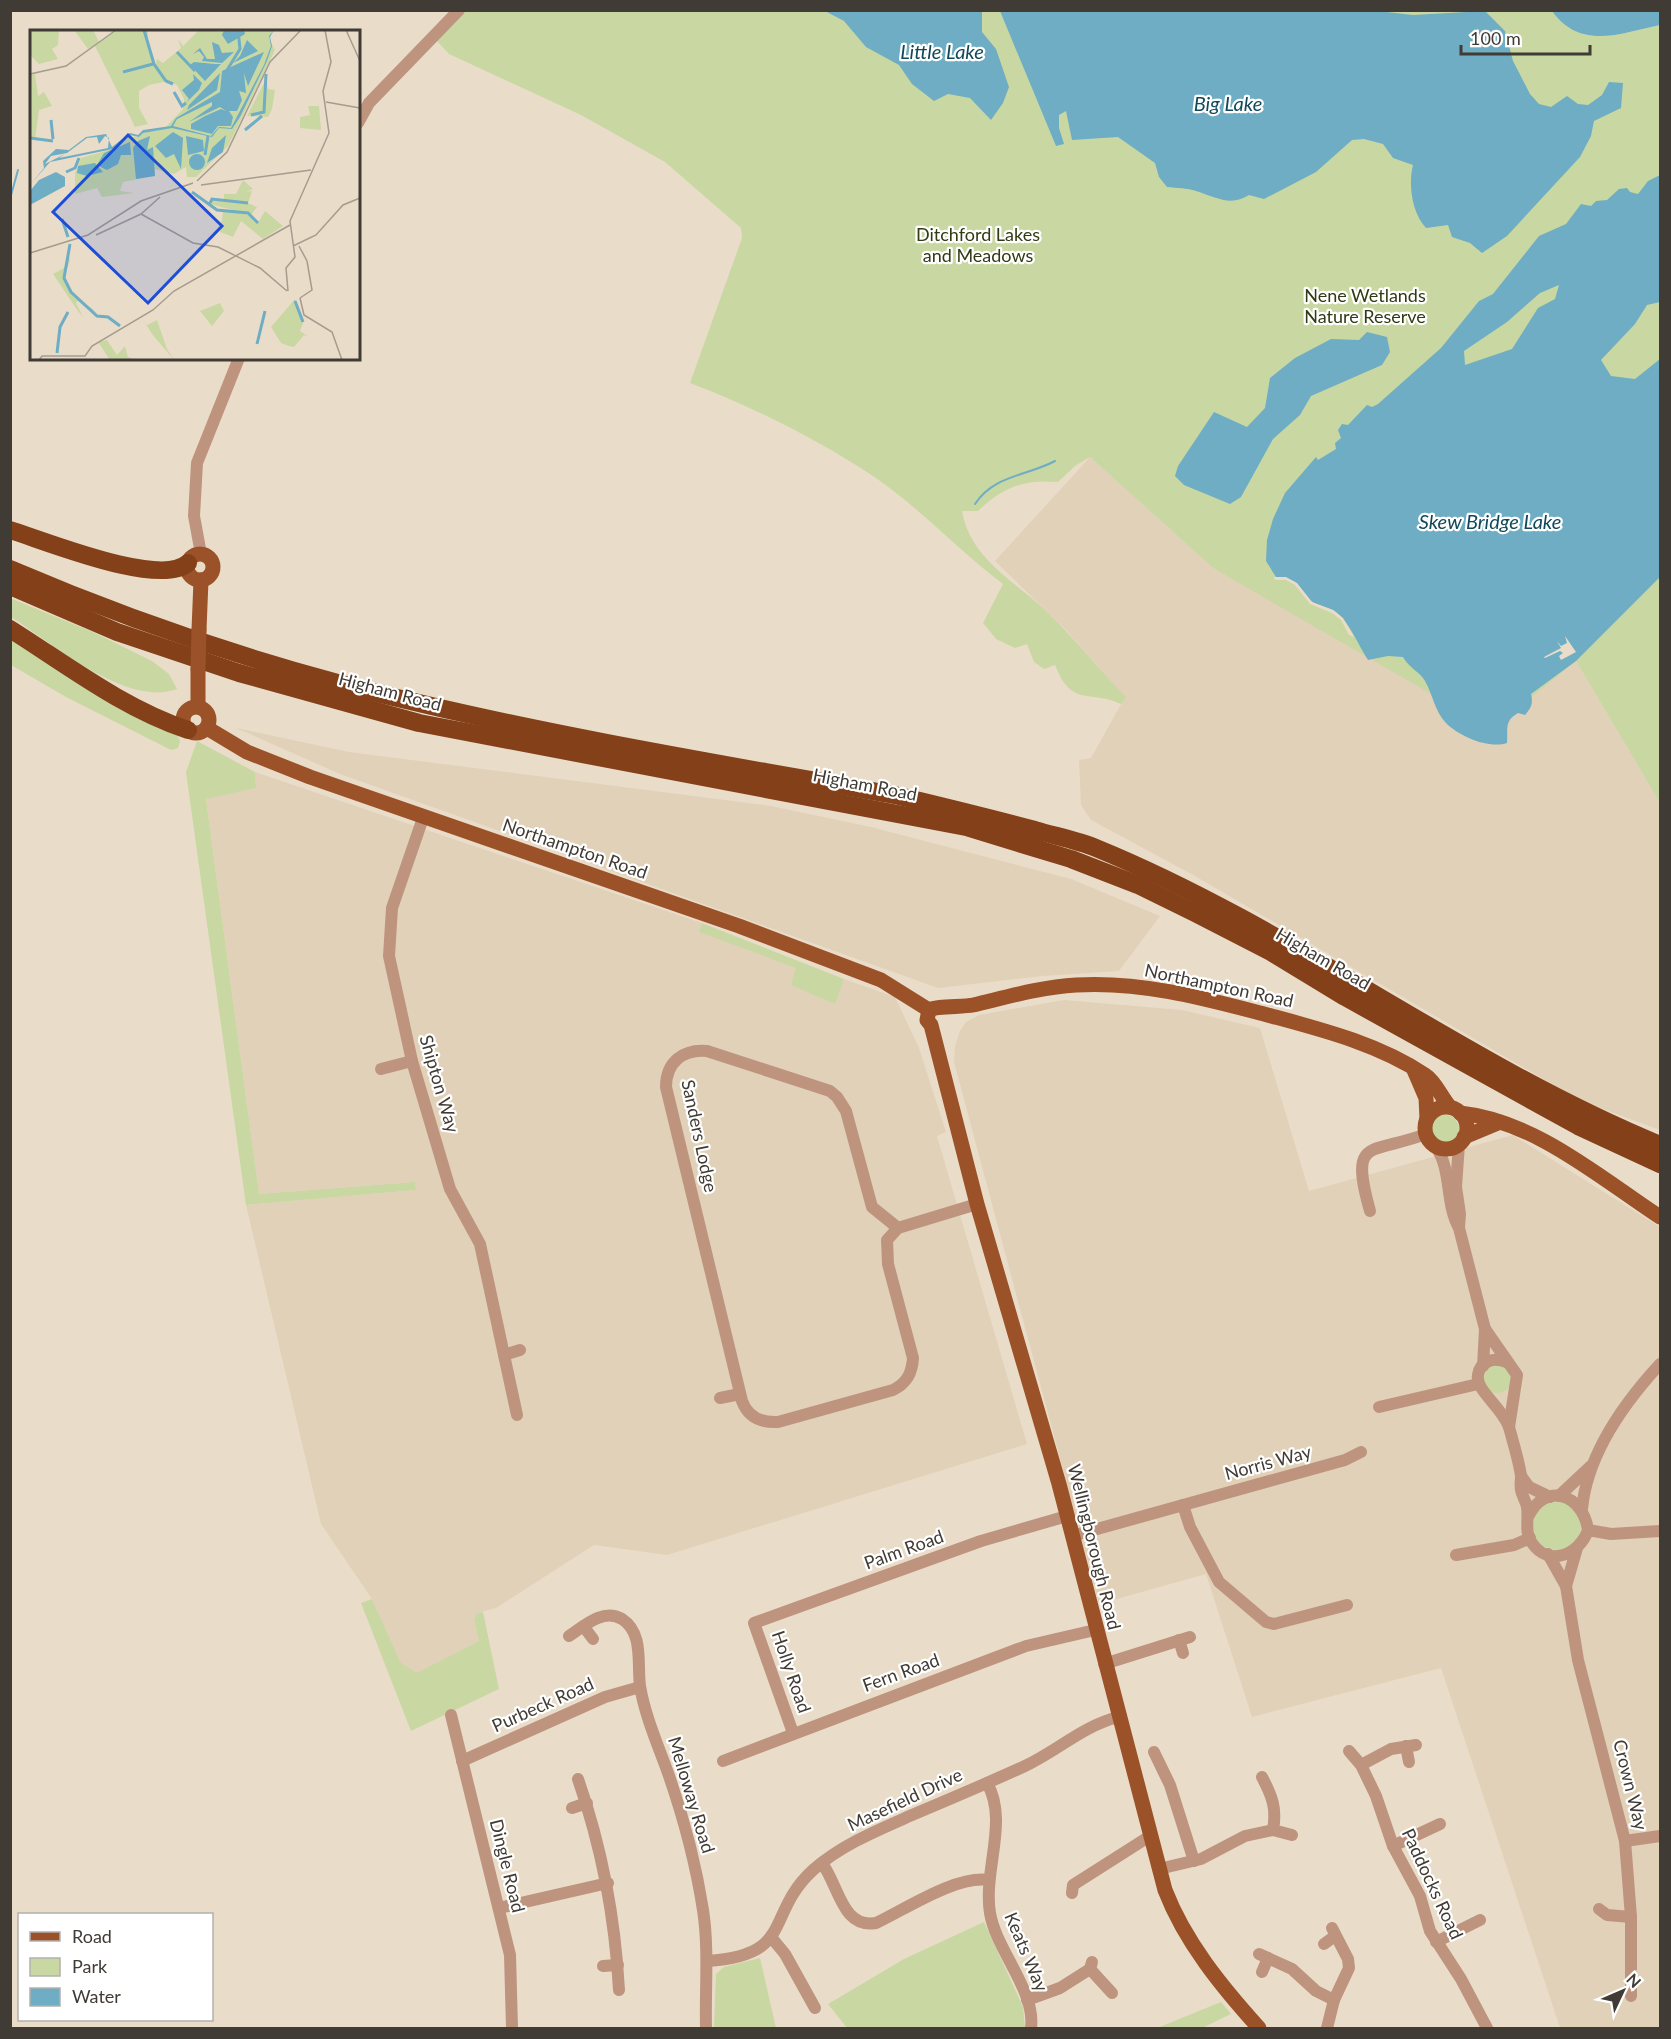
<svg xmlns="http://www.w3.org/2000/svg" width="1671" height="2039" viewBox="0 0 1671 2039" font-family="Lato,sans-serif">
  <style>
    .built { fill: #e1d1b8 }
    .green { fill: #c9d7a2 }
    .water { fill: #6eadc4; fill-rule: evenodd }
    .pier { fill: #e9ddca }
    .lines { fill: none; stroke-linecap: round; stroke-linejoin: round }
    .stream { stroke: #6eadc4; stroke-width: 2 }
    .minor { stroke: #be947f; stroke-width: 12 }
    .major { stroke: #9c5229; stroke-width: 15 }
    .highway { stroke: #844019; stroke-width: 18 }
    .major-bridge { stroke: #9c5229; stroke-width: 15 }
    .labels { text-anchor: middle; stroke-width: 4.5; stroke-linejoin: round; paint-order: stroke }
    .park-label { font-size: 18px; fill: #313a12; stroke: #fff }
    .street-label { font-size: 18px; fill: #403b34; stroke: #fff }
    .water-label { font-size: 20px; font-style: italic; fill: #124959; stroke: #fff }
    .inset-river { fill: none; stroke: #6eadc4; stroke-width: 3 }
    .inset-road { fill: none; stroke: #a59c8e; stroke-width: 1.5 }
    .view { fill: #1d4ed8; fill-opacity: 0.15; stroke: #1d4ed8; stroke-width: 3 }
    .inset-edge { fill: none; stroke: #403b34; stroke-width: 3 }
  </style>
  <rect width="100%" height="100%" fill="#e9ddca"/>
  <!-- built -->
  <g class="built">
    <polygon points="1090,457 1213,568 1273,601 1576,661 1660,803 1660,1130 1581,1101 1195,876 1091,820 1081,805 1079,760 1091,758 1125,697 1067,631 995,561"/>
    <polygon points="236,728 349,752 771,806 871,827 1071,879 1160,916 1119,971 1042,976 938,988 340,774"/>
    <polygon points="255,772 702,923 700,932 797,968 834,1004 844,979 895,997 919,1048 946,1132 937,1136 1027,1444 667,1555 594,1545 496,1608 477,1613 474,1620 479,1641 417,1674 401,1663 372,1599 321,1524 246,1205 416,1190 415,1182 259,1194 206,798 256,788"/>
    <polygon points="1064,1000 1182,1010 1260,1028 1309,1191 1513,1135 1660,1227 1660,2028 1560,2028 1441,1668 1252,1717 1206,1574 1099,1604 954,1062 955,1046 960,1031 966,1022 979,1015"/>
  </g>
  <!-- green -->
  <g class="green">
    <path d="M 465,10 L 1552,10 C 1581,51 1621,33 1660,25 L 1660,803 L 1576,661 L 1492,729 L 1213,568 L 1090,457 L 1075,466 L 1058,482 C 1024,479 1003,487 978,511 L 962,511 C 970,557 1011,579 1043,608 C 1072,635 1098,668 1126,697 L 1121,704 C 1088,689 1072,708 1055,665 L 1044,669 L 1034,662 L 1027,644 L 1015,648 L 996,639 L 983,623 L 1003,584 C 958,550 920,508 873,476 C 817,439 753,407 690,383 L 742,238 L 741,228 L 665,162 L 581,115 L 449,54 L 436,40 Z"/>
    <path d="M 10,598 L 95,633 L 152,661 L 169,674 L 177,689 C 127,708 52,643 11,617 Z"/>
    <polygon points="10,635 176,732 180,741 178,748 171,750 66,697 11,665"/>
    <polygon points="197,741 255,772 256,788 206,799 259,1194 415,1182 416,1190 246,1205 186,772"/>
    <polygon points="702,923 844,979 835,1004 791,985 796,968 699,932"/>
    <circle cx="1445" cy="1129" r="14"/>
    <circle cx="1497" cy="1379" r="14"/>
    <circle cx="1557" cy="1526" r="24"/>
    <polygon points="372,1599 401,1663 417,1673 479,1641 474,1620 477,1613 483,1612 499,1689 411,1731 361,1603"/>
    <polygon points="984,1922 1023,2007 1025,2028 847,2028 828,2004 904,1959"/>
    <polygon points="760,1958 776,2028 714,2028 716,1974 724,1967"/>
    <polygon points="1221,2002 1231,2014 1202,2028 1157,2028"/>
  </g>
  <!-- water -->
  <g class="water">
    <polygon points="825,11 982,11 982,32 996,49 1009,87 1003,103 991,120 970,98 948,94 934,101 912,84 899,65 866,47 844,21"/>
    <path d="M 1378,11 L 1413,15 L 1485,11 L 1505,31 L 1513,61 L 1530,94 L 1539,104 L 1551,107 L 1567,96 L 1578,104 L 1588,105 L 1602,95 L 1609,82 L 1623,83 L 1621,108 L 1594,121 L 1591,136 L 1580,157 L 1507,236 L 1482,253 L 1470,243 L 1452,237 L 1448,225 L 1426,228 C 1412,213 1408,185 1413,165 L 1393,158 L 1383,144 L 1364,139 L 1352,140 L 1316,172 L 1264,199 L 1249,195 C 1231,207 1215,197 1196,191 C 1187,188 1177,188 1167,187 L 1159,177 L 1155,163 L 1118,137 L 1072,140 L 1066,111 L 1059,115 L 1059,128 L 1064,144 L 1056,146 L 1000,11 Z"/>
    <path d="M 1552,11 L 1660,11 L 1660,25 C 1621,33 1581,51 1552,11 Z"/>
    <path d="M 1660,175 L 1660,302 L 1647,305 L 1635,324 L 1601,360 L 1611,376 L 1635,379 L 1660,359 L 1660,577 L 1576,661 L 1531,694 C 1533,703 1532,707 1525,715 L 1518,713 C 1504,721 1508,729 1507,743 C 1489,749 1460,737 1446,723 C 1435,712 1433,695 1425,681 C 1419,671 1409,668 1403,657 L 1388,656 L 1368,660 C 1358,645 1350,623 1336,612 C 1329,607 1316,606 1310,600 C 1300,589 1293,577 1276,577 L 1266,561 L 1267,540 L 1273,519 L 1285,493 L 1316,457 L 1318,460 L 1336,449 L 1335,443 L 1341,438 L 1338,430 L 1342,424 L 1348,425 L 1367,405 L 1372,407 L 1378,404 L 1441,348 L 1479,301 L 1493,294 L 1539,236 L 1566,224 L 1581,204 L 1591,206 L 1596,201 L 1607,200 L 1619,189 L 1627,188 L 1630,192 L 1638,194 L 1648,181 ZM 1559,285 L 1555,299 L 1538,308 L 1512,349 L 1465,365 L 1464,351 L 1507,322 L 1540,293 Z"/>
    <polygon points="1367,332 1387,337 1390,352 1382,365 1311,396 1300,415 1273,439 1241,497 1230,504 1184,485 1175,476 1178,466 1214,412 1247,427 1265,408 1270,378 1295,358 1331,339 1359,340"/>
  </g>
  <!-- pier -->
  <g class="pier">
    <polygon points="1274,577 1286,577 1297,583 1312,602 1333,610 1343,618 1354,637 1349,635 1341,620 1332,613 1310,604 1295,585 1286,580 1275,580"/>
    <polygon points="1565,636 1576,652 1561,660 1559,656 1563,653 1560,651 1545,658 1544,657 1561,648 1557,641 1561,646 1567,643"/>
  </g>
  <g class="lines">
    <!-- stream -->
    <g class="stream">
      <polyline points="10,199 18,170"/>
      <path d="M 975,504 C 994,475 1027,476 1055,461"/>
    </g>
    <!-- minor -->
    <g class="minor">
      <polyline points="358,123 369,103 459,10"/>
      <polyline points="201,554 194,516 197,463 239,358"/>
      <polyline points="423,818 392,908 389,956 412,1061 450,1189 480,1244 517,1415"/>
      <polyline points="381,1069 412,1061"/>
      <path d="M 1436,1147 C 1452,1170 1445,1203 1459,1228 L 1485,1329 L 1483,1366"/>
      <path d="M 1370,1211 C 1349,1136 1370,1155 1426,1134"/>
      <polyline points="1459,1227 1460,1214 1456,1187 1459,1144"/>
      <path d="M 898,1228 L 872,1207 L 846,1111 L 837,1097 L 830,1091 L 707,1051 C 683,1049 666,1062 666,1087 L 742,1401 C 748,1417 761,1423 778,1422 L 893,1390 C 907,1383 912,1373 913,1358 L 888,1264 L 887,1240 L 898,1228 L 977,1204"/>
      <polyline points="1485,1329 1517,1375 1509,1427"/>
      <polyline points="504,1355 520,1350"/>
      <path d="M 1506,1362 C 1494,1357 1480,1361 1478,1375 C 1475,1390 1502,1407 1509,1427 C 1513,1442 1519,1461 1521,1476 C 1521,1481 1520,1486 1521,1490 C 1522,1496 1526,1501 1527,1507 C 1529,1520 1524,1532 1532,1543 C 1549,1568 1580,1554 1588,1530 C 1583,1494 1545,1481 1528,1517"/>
      <polyline points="720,1398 740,1394"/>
      <polyline points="1379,1407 1478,1384"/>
      <polyline points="1521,1476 1529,1487 1550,1497"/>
      <polyline points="1559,1496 1591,1466"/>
      <polyline points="1183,1505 1190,1527 1219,1582 1266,1622 1274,1624 1347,1605"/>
      <path d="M 1582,1509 C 1587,1455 1625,1402 1660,1364"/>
      <polyline points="1588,1530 1611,1534 1660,1531"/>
      <polyline points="1072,1536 1345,1460 1361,1452"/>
      <polyline points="1548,1554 1566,1586 1578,1660 1625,1841 1631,1917 1631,1996"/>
      <polyline points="1456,1555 1514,1545 1530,1538"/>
      <polyline points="1566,1586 1577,1548"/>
      <polyline points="584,1627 593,1639"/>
      <path d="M 569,1636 C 584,1626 603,1608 622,1619 C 644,1633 637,1664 640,1686 C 645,1716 658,1745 668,1773 C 683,1816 696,1865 703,1910 C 709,1949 705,1989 706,2028"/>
      <polyline points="1179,1640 1183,1653"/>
      <polyline points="1104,1664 1190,1637"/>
      <polyline points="451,1715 510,1955 512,2028"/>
      <polyline points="793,1733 754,1623 981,1541 1067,1516"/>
      <polyline points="1406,1746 1409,1762"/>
      <polyline points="1349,1751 1361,1765 1376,1796 1393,1846 1420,1896 1430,1931 1461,1979 1487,2028"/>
      <polyline points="1154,1752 1170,1785 1194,1861"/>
      <polyline points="462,1761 605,1697 640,1687"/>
      <polyline points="723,1761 1026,1646 1095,1630"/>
      <polyline points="1361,1765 1391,1749 1416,1745"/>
      <path d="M 1262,1777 C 1272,1796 1277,1808 1273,1830 L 1292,1835"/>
      <path d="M 578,1779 C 602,1848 615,1917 619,1990"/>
      <path d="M 987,1783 C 1009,1821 983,1870 990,1913 C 996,1950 1036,1991 1031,2028"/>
      <polyline points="572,1808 587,1803"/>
      <polyline points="1625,1841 1660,1836"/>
      <polyline points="1393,1846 1440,1824"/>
      <path d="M 822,1863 C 839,1886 842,1929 876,1923 C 906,1909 956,1875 989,1880"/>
      <polyline points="1159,1869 1201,1859 1245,1836 1273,1830"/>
      <polyline points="1072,1893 1073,1885 1150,1836"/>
      <polyline points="499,1908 608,1883"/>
      <polyline points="1599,1909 1607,1915 1631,1917"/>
      <polyline points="771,1937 785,1954 815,2008"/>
      <polyline points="1436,1942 1480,1920"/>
      <polyline points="1324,1944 1335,1936"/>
      <polyline points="1259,1954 1292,1969 1316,1991 1334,2000"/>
      <path d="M 707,1961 C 796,1955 764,1915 813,1870 C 841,1845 878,1830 912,1815 C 950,1799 988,1783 1025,1766 C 1057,1751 1083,1726 1118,1717"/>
      <polyline points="603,1966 618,1965"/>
      <polyline points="1090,1969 1112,1993"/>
      <polyline points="1262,1972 1268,1958"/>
      <polyline points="1027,2000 1060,1988 1090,1969 1092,1962"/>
      <polyline points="1327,2028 1334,2000 1349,1968 1348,1959 1332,1928"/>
    </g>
    <!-- major -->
    <g class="major">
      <circle cx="200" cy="567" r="13"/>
      <polyline points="199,630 201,580"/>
      <polyline points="198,669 198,707"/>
      <circle cx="196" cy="720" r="13"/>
      <polyline points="207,728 247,752 310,777 739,926 881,980 929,1010"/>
      <path d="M 929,1010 L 927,1020 L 931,1025 L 977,1204 L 1059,1484 L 1165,1890 C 1185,1942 1222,1987 1259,2028"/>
      <path d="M 929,1010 C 935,1006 963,1007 973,1005 C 1007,997 1041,987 1076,985 C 1140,981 1203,998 1264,1014 C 1319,1029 1377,1043 1425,1075 C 1436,1082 1441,1097 1450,1107"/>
      <polyline points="1414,1070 1426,1098 1427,1119"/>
      <circle cx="1446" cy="1128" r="21"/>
      <path d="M 1460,1113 C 1535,1121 1599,1177 1660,1217"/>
      <polyline points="1464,1137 1500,1122"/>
    </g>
    <!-- highway -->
    <g class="highway">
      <path d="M 10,530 C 46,541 160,588 188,563"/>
      <path d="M 10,569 C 143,626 282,672 423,704 C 580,741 740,767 899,796 C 945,807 990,818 1035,830 C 1055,836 1077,840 1096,848 C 1294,929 1463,1064 1660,1145"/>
      <polyline points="10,586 117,632 239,673 419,723 966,827 1071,859 1138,885 1195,913 1271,952 1345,997 1578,1126 1660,1164"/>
      <path d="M 10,629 C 67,665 124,709 188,730"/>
    </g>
    <!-- major-bridge -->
    <polyline class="major-bridge" points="198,669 199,630"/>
  </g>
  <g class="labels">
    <!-- park labels -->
    <g class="park-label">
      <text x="978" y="241">Ditchford Lakes<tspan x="978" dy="21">and Meadows</tspan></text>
      <text x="1365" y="302">Nene Wetlands<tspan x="1365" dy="21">Nature Reserve</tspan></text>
    </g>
    <!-- street labels -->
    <g class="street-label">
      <text transform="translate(390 692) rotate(15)" y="6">Higham Road</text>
      <text transform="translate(865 785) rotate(11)" y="6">Higham Road</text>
      <text transform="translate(575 849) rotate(19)" y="6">Northampton Road</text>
      <text transform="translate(1323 959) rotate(30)" y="6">Higham Road</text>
      <text transform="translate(1219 986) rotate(12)" y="6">Northampton Road</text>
      <text transform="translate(439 1084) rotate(74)" y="6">Shipton Way</text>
      <text transform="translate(699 1136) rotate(78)" y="6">Sanders Lodge</text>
      <text transform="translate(1268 1463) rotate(-15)" y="6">Norris Way</text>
      <text transform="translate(1094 1547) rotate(76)" y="6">Wellingborough Road</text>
      <text transform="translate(904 1550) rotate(-20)" y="6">Palm Road</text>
      <text transform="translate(791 1672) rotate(71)" y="6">Holly Road</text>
      <text transform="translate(901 1673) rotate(-20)" y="6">Fern Road</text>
      <text transform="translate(543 1705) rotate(-24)" y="6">Purbeck Road</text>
      <text transform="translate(1630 1785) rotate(76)" y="6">Crown Way</text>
      <text transform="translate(691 1795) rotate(73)" y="6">Melloway Road</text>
      <text transform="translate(905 1800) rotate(-25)" y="6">Masefield Drive</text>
      <text transform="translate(507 1866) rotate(76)" y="6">Dingle Road</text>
      <text transform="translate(1432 1884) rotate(65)" y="6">Paddocks Road</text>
      <text transform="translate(1026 1952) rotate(67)" y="6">Keats Way</text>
    </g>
    <!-- water labels -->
    <g class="water-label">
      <text x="942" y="59">Little Lake</text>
      <text x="1228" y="111">Big Lake</text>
      <text x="1490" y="529">Skew Bridge Lake</text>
    </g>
  </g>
  <!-- overview -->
  <g transform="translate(30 30)">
    <rect width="330" height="330" fill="#e9ddca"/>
    <path d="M 0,0 L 29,0 L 28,15 L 22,19 L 28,29 L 9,34 L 0,25 ZM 44,0 L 63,0 L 69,12 L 58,19 ZM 87,0 L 118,0 L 118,17 L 125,35 L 127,29 L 133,33 L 151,18 L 148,9 L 153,16 L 169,0 L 243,0 L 239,9 L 245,20 L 198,116 L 166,147 L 157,147 L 156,137 L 144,144 L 125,139 L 124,146 L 93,152 L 90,161 L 104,163 L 72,167 L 67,158 L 45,164 L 45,143 L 51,128 L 83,119 L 99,106 L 109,107 L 113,103 L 134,99 L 153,79 L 154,69 L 147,55 L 138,51 L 119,55 L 109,61 L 109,78 L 118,94 L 105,97 L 65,16 ZM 5,44 L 8,66 L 14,62 L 22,76 L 9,80 L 5,109 L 0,108 L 0,45 ZM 236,49 L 238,59 L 245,60 L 242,79 L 238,87 L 217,86 ZM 278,76 L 289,76 L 291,100 L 270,98 L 270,87 L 280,85 ZM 213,150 L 223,159 L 216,162 L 222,161 L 218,173 L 227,177 L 221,185 L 180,174 L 182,170 L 204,172 L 194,171 L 194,164 L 206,164 ZM 198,181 L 219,185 L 228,193 L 235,181 L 253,196 L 233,209 L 211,191 L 203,207 L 190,202 L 193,182 ZM 39,226 L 40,230 L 34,248 L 41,264 L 63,279 L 68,286 L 78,286 L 91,295 L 78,287 L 68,287 L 48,271 L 46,273 L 53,287 L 48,281 L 23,244 L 34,238 ZM 265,269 L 274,290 L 270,301 L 279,307 L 274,305 L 264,317 L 259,316 L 251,313 L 241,297 ZM 190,273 L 194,281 L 182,296 L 170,281 ZM 127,290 L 137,319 L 144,330 L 122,304 L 114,291 L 117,295 ZM 77,310 L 87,325 L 95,316 L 98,327 L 103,329 L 80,330 L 68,312 Z" fill="#c9d7a2"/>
    <path d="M 194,0 L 214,0 L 215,4 L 198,14 L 192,5 ZM 244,0 L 240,7 L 242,16 L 237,31 L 210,87 L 202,99 L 189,98 L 182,107 L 142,98 L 113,103 L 109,107 L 100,105 L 83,119 L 20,132 L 0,155 L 14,138 L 13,131 L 26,119 L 39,120 L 56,107 L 76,104 L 82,117 L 100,103 L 108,105 L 113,100 L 141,96 L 146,88 L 190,62 L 192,41 L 234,22 L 218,56 L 214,43 L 216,63 L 209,61 L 212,70 L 207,81 L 199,81 L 203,87 L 201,96 L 188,96 L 182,104 L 161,99 L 161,94 L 175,86 L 191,79 L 196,81 L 190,77 L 159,92 L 182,76 L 182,72 L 147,89 L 143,96 L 181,106 L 189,97 L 201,98 L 234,35 L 241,16 L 239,6 ZM 75,106 L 79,108 L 78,118 L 29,128 L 35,124 L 15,134 L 21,126 L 37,123 L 57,108 L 67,107 L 69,114 ZM 217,10 L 228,21 L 203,33 L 210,26 ZM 182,12 L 189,15 L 192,23 L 204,22 L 192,33 L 172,31 L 174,27 L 169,21 L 163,24 L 170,18 L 177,29 L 185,29 ZM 164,32 L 185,34 L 191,34 L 175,51 L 160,35 ZM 190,43 L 187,60 L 157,80 L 159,75 ZM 163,44 L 172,53 L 169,60 L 176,53 L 156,73 L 159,69 L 152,60 L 164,50 ZM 143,102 L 153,108 L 151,139 L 144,124 L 136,128 L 125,116 ZM 196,105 L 193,122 L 177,133 L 182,118 ZM 120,106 L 117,120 L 123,117 L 125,146 L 106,149 L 103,118 L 108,111 ZM 156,106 L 173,110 L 174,121 L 158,125 ZM 100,112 L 101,125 L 91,125 L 88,134 L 77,140 L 67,135 L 74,123 ZM159 132a8 8 0 1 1 16 0a8 8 0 1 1-16 0ZM 65,133 L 73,142 L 57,146 L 47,143 L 48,136 ZM 26,142 L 35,147 L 35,156 L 0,175 L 0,161 L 9,150 Z" fill="#6eadc4" fill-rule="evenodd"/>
    <path class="inset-river" d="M 114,0 L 124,34 L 136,51 L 143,54M 147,22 L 165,41M 93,42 L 123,34M 194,45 L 210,19 L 208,0M 144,62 L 152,76 L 156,73M 221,85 L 234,82 L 236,44M 21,90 L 23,109M 215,100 L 232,86M 0,108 L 23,111M 175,125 L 178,106M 36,142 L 45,138 L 49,128M 162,162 L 187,180 L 218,183 L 228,193M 180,173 L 182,169 L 218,173M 32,189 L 38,207M 40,214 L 34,248 L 41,262 L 67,286 L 78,287 L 90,296M 265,271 L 273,292M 227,314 L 235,281M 27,323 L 30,297 L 38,282"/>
    <path class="inset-road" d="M 316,0 L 330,31M 0,44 L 36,36 L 86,0M 296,72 L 330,78M 167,151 L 197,122 L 240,32 L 271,0M 171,155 L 281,140M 111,184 L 163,213 L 188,217 L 230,238 L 257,261M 66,205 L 111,184 L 130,167M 263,216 L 286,205 L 313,175 L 330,168M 269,216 L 277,231 L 282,260 L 270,268M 0,223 L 58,205 L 111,171 L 163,153M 258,261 L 256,238 L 265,227 L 260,191 L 299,103 L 293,61 L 301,32 L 295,0M 270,268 L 274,285 L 302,302 L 312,330M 9,330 L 12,326 L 55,326 L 62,316 L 123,280 L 144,261 L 260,195"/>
    <path class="view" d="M 98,105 L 192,196 L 118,273 L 23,182 Z"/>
    <rect width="330" height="330" class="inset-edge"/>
  </g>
  <!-- border -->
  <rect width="1671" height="2039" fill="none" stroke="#403b34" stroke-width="24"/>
  <!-- legend -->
  <rect x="18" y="1913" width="195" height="108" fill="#ffffff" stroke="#b3b1ae" stroke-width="1.5"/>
  <rect x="30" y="1932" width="30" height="9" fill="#9c5229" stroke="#b3b1ae" stroke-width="1.5"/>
  <text x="72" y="1943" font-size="18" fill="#403b34">Road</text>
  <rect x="30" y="1958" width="30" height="18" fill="#c9d7a2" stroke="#b3b1ae" stroke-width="1.5"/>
  <text x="72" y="1973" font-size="18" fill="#403b34">Park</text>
  <rect x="30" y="1988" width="30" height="18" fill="#6eadc4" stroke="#b3b1ae" stroke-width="1.5"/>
  <text x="72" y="2003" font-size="18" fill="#403b34">Water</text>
  <!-- north arrow -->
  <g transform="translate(1623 1991) rotate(46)" stroke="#ffffff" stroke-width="4.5" paint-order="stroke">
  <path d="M0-4.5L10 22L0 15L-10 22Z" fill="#403b34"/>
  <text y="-9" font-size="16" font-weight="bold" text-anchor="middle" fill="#403b34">N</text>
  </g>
  <!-- scale -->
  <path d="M1461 45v9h129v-9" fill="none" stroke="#403b34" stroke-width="3"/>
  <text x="1470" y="45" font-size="18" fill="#403b34" stroke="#ffffff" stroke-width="4.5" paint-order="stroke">100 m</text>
</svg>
